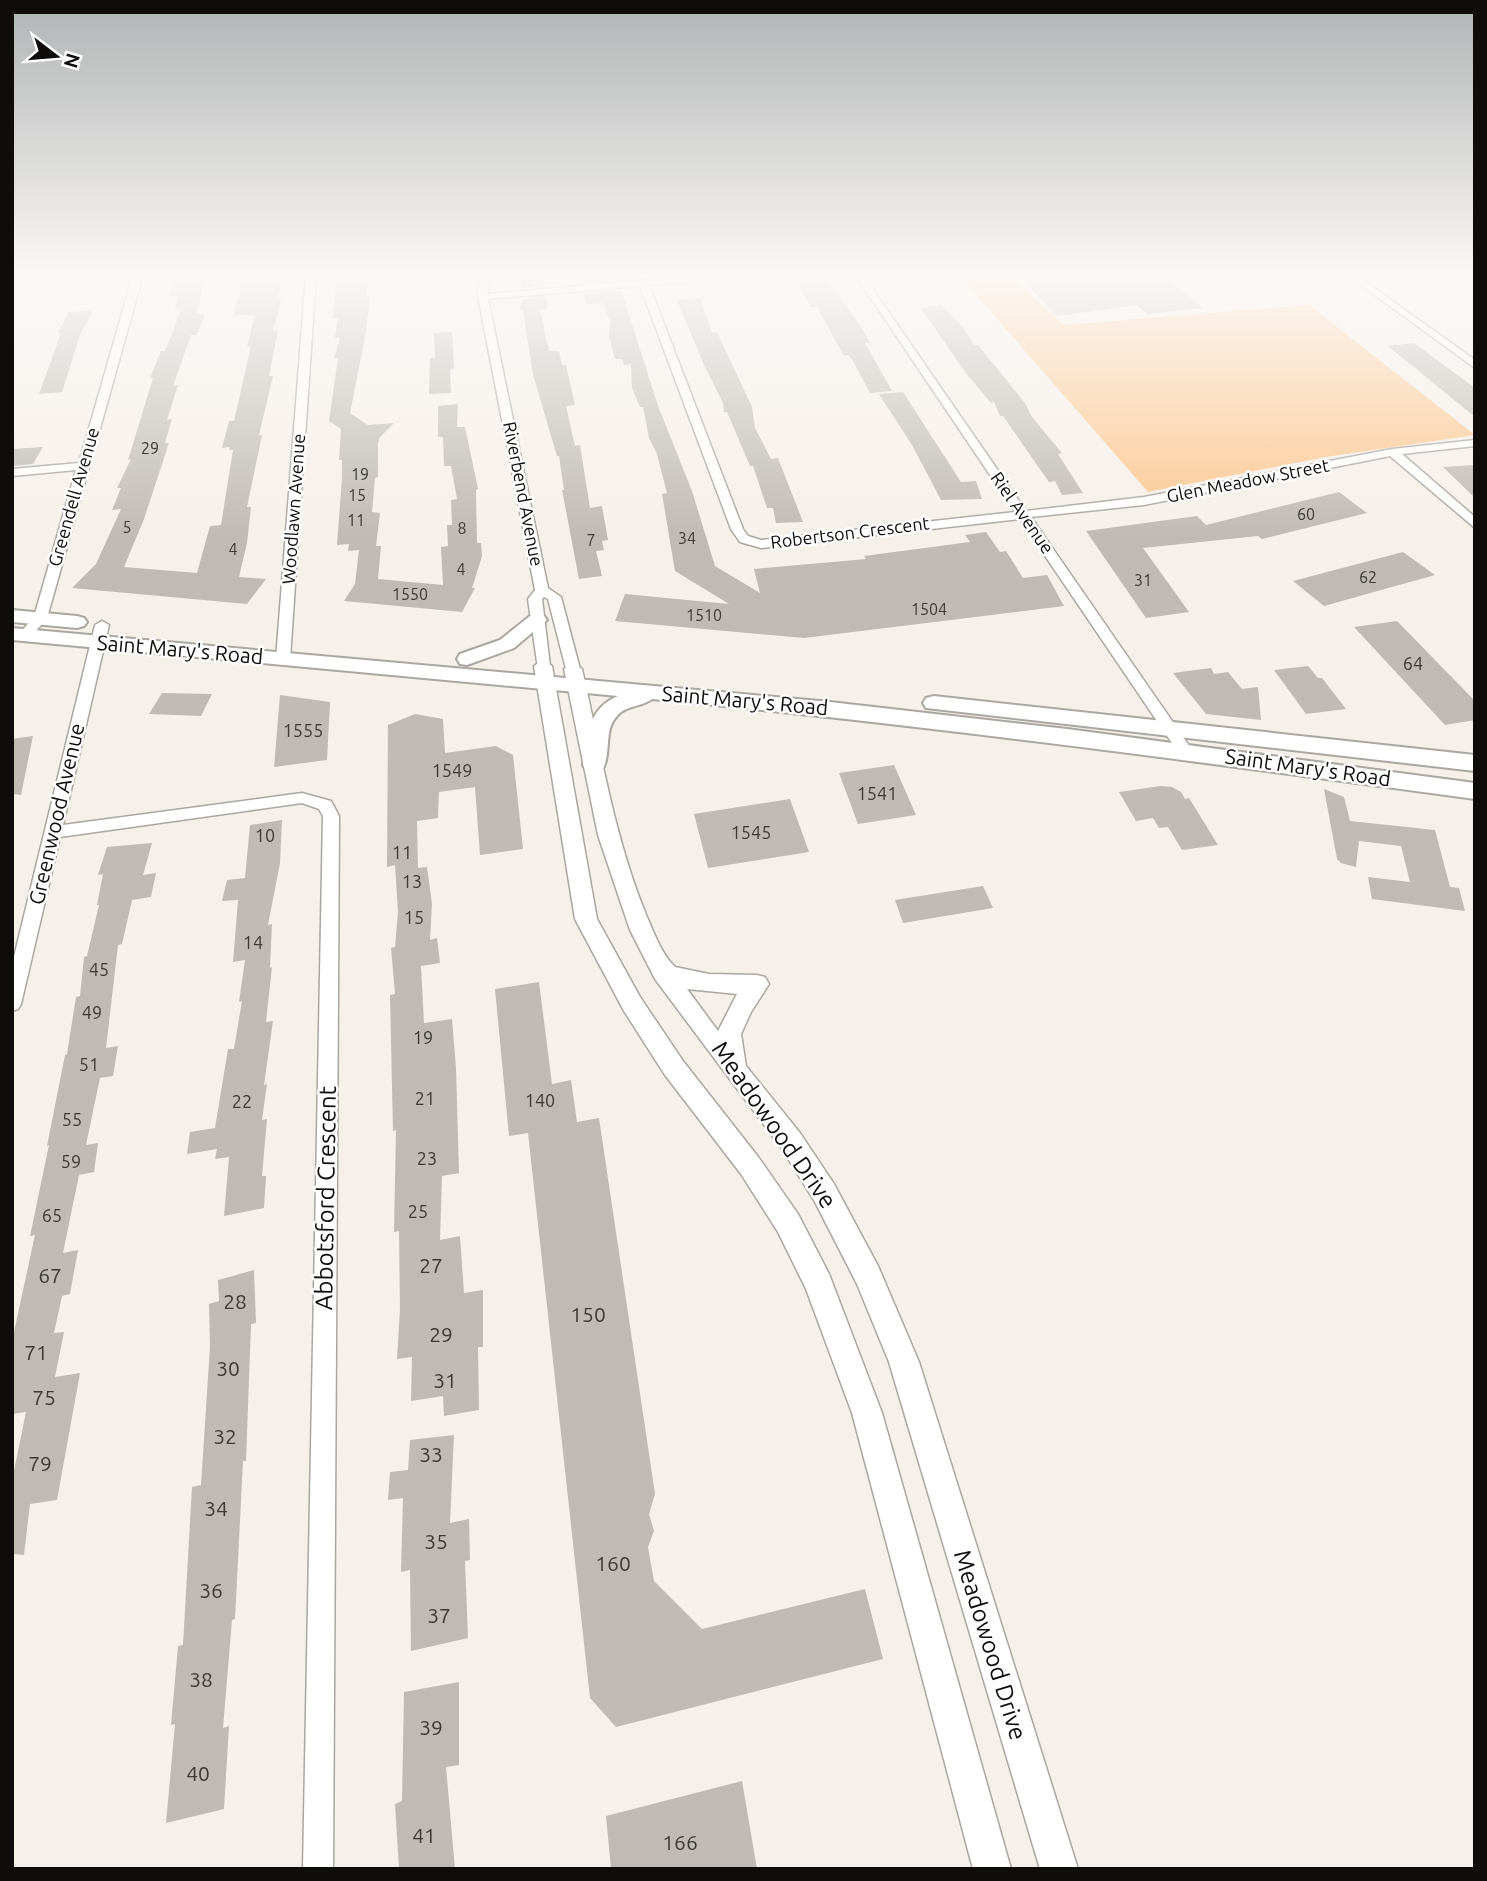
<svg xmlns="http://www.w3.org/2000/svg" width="1487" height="1881" viewBox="0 0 1487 1881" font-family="Ubuntu,sans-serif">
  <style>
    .green { fill: #fcc78e }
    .building { fill: #bfbab4 }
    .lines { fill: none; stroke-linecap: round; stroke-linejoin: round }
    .minor-casing { stroke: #aba6a0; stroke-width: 3 }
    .tertiary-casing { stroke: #aba6a0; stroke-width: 3 }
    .secondary-casing { stroke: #aba6a0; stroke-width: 4 }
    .minor { fill: #fff; fill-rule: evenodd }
    .tertiary { fill: #fff; fill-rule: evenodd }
    .secondary { fill: #fff; fill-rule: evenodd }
    .labels { text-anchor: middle; stroke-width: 5; stroke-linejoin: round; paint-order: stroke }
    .far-number-label { font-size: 16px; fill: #3b3836 }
    .far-street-label { font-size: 18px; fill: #0f0d0c; stroke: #fff }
    .number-label { font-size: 18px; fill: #3b3836 }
    .street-label { font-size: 21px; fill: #0f0d0c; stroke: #fff }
    .near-number-label { font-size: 21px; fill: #3b3836 }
    .near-street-label { font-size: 24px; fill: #0f0d0c; stroke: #fff }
  </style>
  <rect width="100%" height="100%" fill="#f6f0ea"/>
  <!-- green -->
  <polygon class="green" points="959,275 1012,275 1063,325 1309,305 1475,435 1326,457 1148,492"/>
  <!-- building -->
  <g class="building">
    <polygon points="195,275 205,276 197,314 205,313 197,335 191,335 173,386 178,385 167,420 172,419 165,443 169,443 144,519 124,567 197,573 210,526 221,525 233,450 229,450 230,447 222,448 229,421 234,421 251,346 247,347 255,315 234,315 242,283 250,282 252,275 278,275 276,281 282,281 277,299 281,298 278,314 273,330 278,330 269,376 273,376 259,435 262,435 247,507 251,507 247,543 239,577 266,579 247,604 72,588 96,564 121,509 112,510 121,488 117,488 131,459 128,460 153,378 150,378 161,351 165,351 181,310 175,310 178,296 170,296 174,277"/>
    <polygon points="337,275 358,275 357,283 368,283 366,297 370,297 365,337 350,413 368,425 394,423 380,437 378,443 378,477 375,478 372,512 380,513 376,546 381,546 378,579 443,585 441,547 448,546 447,525 452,525 451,500 457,499 451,466 444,466 443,437 438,437 438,406 458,404 457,427 465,427 478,489 476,490 477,543 481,543 482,556 472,588 475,588 462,612 344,601 355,584 359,550 348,551 349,544 337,545 342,478 342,460 339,460 341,429 329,421 338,358 334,358 340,338 335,338 338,318 333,318"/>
    <polygon points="521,275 533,275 535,285 544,275 545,286 522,288"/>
    <polygon points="579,275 617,275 618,280 581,283"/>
    <polygon points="1018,275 1165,275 1203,308 1147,314 1137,305 1057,316"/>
    <polygon points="828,280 863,330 870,343 865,343 892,391 870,393 853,361 848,355 844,356 817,307 811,307 797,282"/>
    <polygon points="621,290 658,406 692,491 715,566 760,593 754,569 866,559 864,556 970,542 965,535 986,532 1000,552 1006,551 1023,578 1047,575 1064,606 804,638 615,621 625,594 729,604 675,571 662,494 667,493 657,454 649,438 643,407 640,407 632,388 631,364 624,365 622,359 615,359 609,337 610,322 603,303 586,304 583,293"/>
    <polygon points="546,297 547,309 540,309 547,343 550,351 559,351 562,365 566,365 575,405 566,406 575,446 580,445 590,508 602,506 608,540 602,541 604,550 596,551 602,576 579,579 562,490 564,490 559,456 557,456 533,375 523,310 519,311 523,299"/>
    <polygon points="700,298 712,333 717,332 752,407 755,428 771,459 778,458 803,522 776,523 773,508 767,508 753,466 750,466 727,412 724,412 723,403 704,365 677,300"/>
    <polygon points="941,305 962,326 974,345 978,345 1025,403 1032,417 1062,453 1058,454 1083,493 1062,495 1055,481 1049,482 1003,416 1000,416 994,402 991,403 965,372 921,308"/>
    <polygon points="93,311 80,335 62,392 39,394 61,333 58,333 69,312"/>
    <polygon points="452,332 454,368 450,369 451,393 429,394 430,358 435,358 434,333"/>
    <polygon points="1414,343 1475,388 1475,417 1388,346"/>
    <polygon points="903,392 961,482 976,481 982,499 941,500 912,445 879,394"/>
    <polygon points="43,447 33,464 12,466 12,449"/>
    <polygon points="1475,465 1475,498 1443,467"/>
    <polygon points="1339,492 1367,513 1262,539 1258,536 1143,548 1189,612 1146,618 1086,531 1197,516 1206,525"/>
    <polygon points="1403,552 1435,575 1324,606 1293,581"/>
    <polygon points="1397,621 1475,701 1475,720 1445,725 1354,627"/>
    <polygon points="1308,666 1318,678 1322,678 1346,709 1306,714 1274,670"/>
    <polygon points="1211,668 1214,674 1228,672 1242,689 1258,687 1261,720 1206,714 1173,673"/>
    <polygon points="162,693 212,694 201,716 149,714"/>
    <polygon points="280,695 330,702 327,760 274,767"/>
    <polygon points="415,714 443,719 445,753 496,746 513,755 523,849 480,855 475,787 439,792 438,818 417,821 418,868 427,867 432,904 430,940 437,938 440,963 421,966 424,1023 452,1019 456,1068 459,1173 442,1176 440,1240 460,1236 464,1293 483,1290 483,1347 478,1347 479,1410 444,1416 443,1396 411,1401 412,1357 397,1359 400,1309 399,1231 394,1232 396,1130 393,1131 390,995 395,994 391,948 395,947 398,912 395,865 387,867 388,725"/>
    <polygon points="33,736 21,795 12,794 12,739"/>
    <polygon points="894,765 916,815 858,824 839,773"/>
    <polygon points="1161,786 1172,787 1181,792 1185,799 1189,798 1218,845 1182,850 1168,827 1159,828 1153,818 1136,821 1119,792"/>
    <polygon points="1324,789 1344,797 1350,821 1435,830 1450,887 1459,888 1465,911 1372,899 1368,877 1410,882 1401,846 1359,841 1356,867 1341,863 1337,859"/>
    <polygon points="790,799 809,852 708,868 694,814"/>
    <polygon points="282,820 280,863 268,925 272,924 270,968 272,967 266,1022 273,1021 264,1085 267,1084 262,1120 267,1119 262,1176 266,1176 264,1208 224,1216 229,1157 215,1159 217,1149 187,1154 190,1132 215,1128 228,1049 234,1049 242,1001 239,1002 245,960 233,962 238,900 222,901 227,880 245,878 250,825"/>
    <polygon points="152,843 143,875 156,873 151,897 132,900 122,944 118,945 106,1048 118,1046 113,1076 100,1078 86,1145 98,1143 94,1172 79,1175 63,1253 78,1250 70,1294 62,1296 54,1333 64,1332 55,1377 80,1373 57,1500 30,1504 24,1555 12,1554 12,1481 26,1412 12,1414 12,1341 35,1235 30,1236 49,1145 47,1146 65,1055 67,1054 76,997 80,996 84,957 87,956 99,905 97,905 103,874 98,875 107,847"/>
    <polygon points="983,886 993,908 903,923 895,900"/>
    <polygon points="539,982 552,1084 571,1080 577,1122 599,1118 655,1494 649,1514 654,1531 648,1547 654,1581 702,1629 865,1589 883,1659 616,1727 590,1698 528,1133 509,1136 495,989"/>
    <polygon points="254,1270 256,1323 251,1324 246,1461 243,1461 235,1619 232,1620 223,1728 229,1726 224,1809 166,1823 175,1724 171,1725 178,1646 183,1645 192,1487 201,1485 210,1347 209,1304 219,1301 218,1280"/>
    <polygon points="454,1435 450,1523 469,1519 470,1560 465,1561 468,1638 411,1651 410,1570 401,1572 403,1498 388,1500 390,1472 408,1470 410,1440"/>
    <polygon points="459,1682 459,1765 446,1767 455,1869 399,1869 395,1804 402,1801 404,1692"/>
    <polygon points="742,1781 757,1869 611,1869 606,1816"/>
  </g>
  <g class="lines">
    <defs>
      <g id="minor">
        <polygon points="133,275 143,275 47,618 30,638 20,638 18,635 34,617 76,470 12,476 12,469 79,463"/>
        <polygon points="306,275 316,275 290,659 283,663 276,659"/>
        <polygon points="483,275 492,275 487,294 702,275 732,275 728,278 649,285 743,529 748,536 761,540 1015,512 855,275 863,275 1026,511 1144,497 1392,449 1475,440 1475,446 1402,454 1475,517 1475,528 1390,456 1144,505 1031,517 1190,747 1193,751 1185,756 1180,755 1020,519 761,548 740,542 731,529 640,286 488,299 548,588 561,597 580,669 573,673 566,669 548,599 544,597 542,599 550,666 548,669 538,669 528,599 535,590 477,291"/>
        <polygon points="1347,275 1356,275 1475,360 1475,368"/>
        <polygon points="102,621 109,625 63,825 302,793 331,801 339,816 333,1869 303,1869 323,816 319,809 302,803 60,837 21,1004 18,1009 12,1011 12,965 95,625"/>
      </g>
      <g id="tertiary">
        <polygon points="543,660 552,666 597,919 640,997 683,1061 759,1158 798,1214 829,1274 882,1413 1011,1869 973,1869 852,1413 806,1289 778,1232 741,1174 665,1075 624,1011 575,919 534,666"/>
        <path d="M 573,663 L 582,669 C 601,752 614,838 647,917 C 654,933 662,955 675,967 L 709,974 L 757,975 L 765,977 L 769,984 L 751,1012 L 741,1034 L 746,1066 L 800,1133 L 834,1184 L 878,1266 L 919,1362 L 1078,1869 L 1040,1869 L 889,1362 L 857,1284 L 815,1202 L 782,1149 L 655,979 L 630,930 L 598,835 L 564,669 ZM 687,989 L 737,994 L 718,1031 Z"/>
      </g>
      <g id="secondary">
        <polygon points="12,610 77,616 84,618 87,622 84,626 77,628 12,622"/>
        <polygon points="537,614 544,616 547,620 514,648 467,665 460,664 457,659 460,654 500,640 530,616"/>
        <path d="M 12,628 L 830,702 L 1067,729 L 1475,783 L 1475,799 C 1201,762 927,725 652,699 C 642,707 626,705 617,716 C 603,730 612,755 602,770 L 594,773 L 586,770 L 583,765 C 586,737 588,708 618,696 L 12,640 Z"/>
        <polygon points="934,696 1475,755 1475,771 926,708 923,703 926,698"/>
      </g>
    </defs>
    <!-- minor casing -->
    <use href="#minor" class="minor-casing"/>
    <!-- tertiary casing -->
    <use href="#tertiary" class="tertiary-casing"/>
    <!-- secondary casing -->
    <use href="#secondary" class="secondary-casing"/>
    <!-- minor -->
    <use href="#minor" class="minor"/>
    <!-- tertiary -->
    <use href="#tertiary" class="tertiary"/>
    <!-- secondary -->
    <use href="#secondary" class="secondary"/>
  </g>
  <!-- sky -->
  <linearGradient id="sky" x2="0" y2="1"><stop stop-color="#b0b4b4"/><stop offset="0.51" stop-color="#fbf8f6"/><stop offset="1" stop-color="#fbf8f6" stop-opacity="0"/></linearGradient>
  <rect width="1487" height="538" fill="url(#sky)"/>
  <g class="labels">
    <!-- far-number labels -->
    <g class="far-number-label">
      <text x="150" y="454">29</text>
      <text x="360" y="480">19</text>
      <text x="357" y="501">15</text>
      <text x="1306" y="520">60</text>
      <text x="356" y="526">11</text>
      <text x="127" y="533">5</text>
      <text x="462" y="534">8</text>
      <text x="687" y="544">34</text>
      <text x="591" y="546">7</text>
      <text x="233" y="555">4</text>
      <text x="461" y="575">4</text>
      <text x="1368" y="583">62</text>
      <text x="1143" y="586">31</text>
      <text x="410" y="600">1550</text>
      <text x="929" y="615">1504</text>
      <text x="704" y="621">1510</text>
    </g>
    <!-- far-street labels -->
    <g class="far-street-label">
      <text transform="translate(1248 481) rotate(-11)" y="6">Glen Meadow Street</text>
      <text transform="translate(523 494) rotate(79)" y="6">Riverbend Avenue</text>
      <text transform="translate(74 497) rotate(-74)" y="6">Greendell Avenue</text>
      <text transform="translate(294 509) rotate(-86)" y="6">Woodlawn Avenue</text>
      <text transform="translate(1022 513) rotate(55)" y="6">Riel Avenue</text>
      <text transform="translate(850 533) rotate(-7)" y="6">Robertson Crescent</text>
    </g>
    <!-- number labels -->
    <g class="number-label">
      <text x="1413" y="670">64</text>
      <text x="303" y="737">1555</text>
      <text x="452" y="777">1549</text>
      <text x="877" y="800">1541</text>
      <text x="751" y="839">1545</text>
      <text x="265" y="842">10</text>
      <text x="402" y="859">11</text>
      <text x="412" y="888">13</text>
      <text x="414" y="924">15</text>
      <text x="253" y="949">14</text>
      <text x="99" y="976">45</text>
      <text x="92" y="1019">49</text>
      <text x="423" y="1044">19</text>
      <text x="89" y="1071">51</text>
      <text x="425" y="1105">21</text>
      <text x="540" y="1107">140</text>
      <text x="242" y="1108">22</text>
      <text x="72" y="1126">55</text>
      <text x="427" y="1165">23</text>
      <text x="71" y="1168">59</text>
      <text x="418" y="1218">25</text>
      <text x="52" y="1222">65</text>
    </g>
    <!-- street labels -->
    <g class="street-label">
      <text transform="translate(180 650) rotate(5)" y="7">Saint Mary's Road</text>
      <text transform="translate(745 701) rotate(5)" y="7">Saint Mary's Road</text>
      <text transform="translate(1308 768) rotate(8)" y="7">Saint Mary's Road</text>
      <text transform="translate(57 814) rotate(-77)" y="7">Greenwood Avenue</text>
    </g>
    <!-- near-number labels -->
    <g class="near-number-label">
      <text x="431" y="1273">27</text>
      <text x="50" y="1283">67</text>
      <text x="235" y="1309">28</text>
      <text x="588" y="1322">150</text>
      <text x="441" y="1342">29</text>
      <text x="36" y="1360">71</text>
      <text x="228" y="1376">30</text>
      <text x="445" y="1388">31</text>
      <text x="44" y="1405">75</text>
      <text x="225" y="1444">32</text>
      <text x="431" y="1462">33</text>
      <text x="40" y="1471">79</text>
      <text x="216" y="1516">34</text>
      <text x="436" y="1549">35</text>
      <text x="613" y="1571">160</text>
      <text x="211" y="1598">36</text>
      <text x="439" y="1623">37</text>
      <text x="201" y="1687">38</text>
      <text x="431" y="1735">39</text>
      <text x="198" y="1781">40</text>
      <text x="424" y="1843">41</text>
      <text x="680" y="1850">166</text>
    </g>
    <!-- near-street labels -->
    <g class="near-street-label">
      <text transform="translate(774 1125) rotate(55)" y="8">Meadowood Drive</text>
      <text transform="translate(326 1198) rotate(-89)" y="8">Abbotsford Crescent</text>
      <text transform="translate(990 1645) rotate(73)" y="8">Meadowood Drive</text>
    </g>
  </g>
  <!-- border -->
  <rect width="1487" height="1881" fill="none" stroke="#0f0d0c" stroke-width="28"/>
  <!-- north arrow -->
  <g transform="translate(56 56) rotate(106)" stroke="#ffffff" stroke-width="5" paint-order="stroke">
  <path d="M0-5L12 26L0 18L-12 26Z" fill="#0f0d0c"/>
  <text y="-10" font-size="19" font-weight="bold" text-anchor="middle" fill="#0f0d0c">N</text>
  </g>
</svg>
